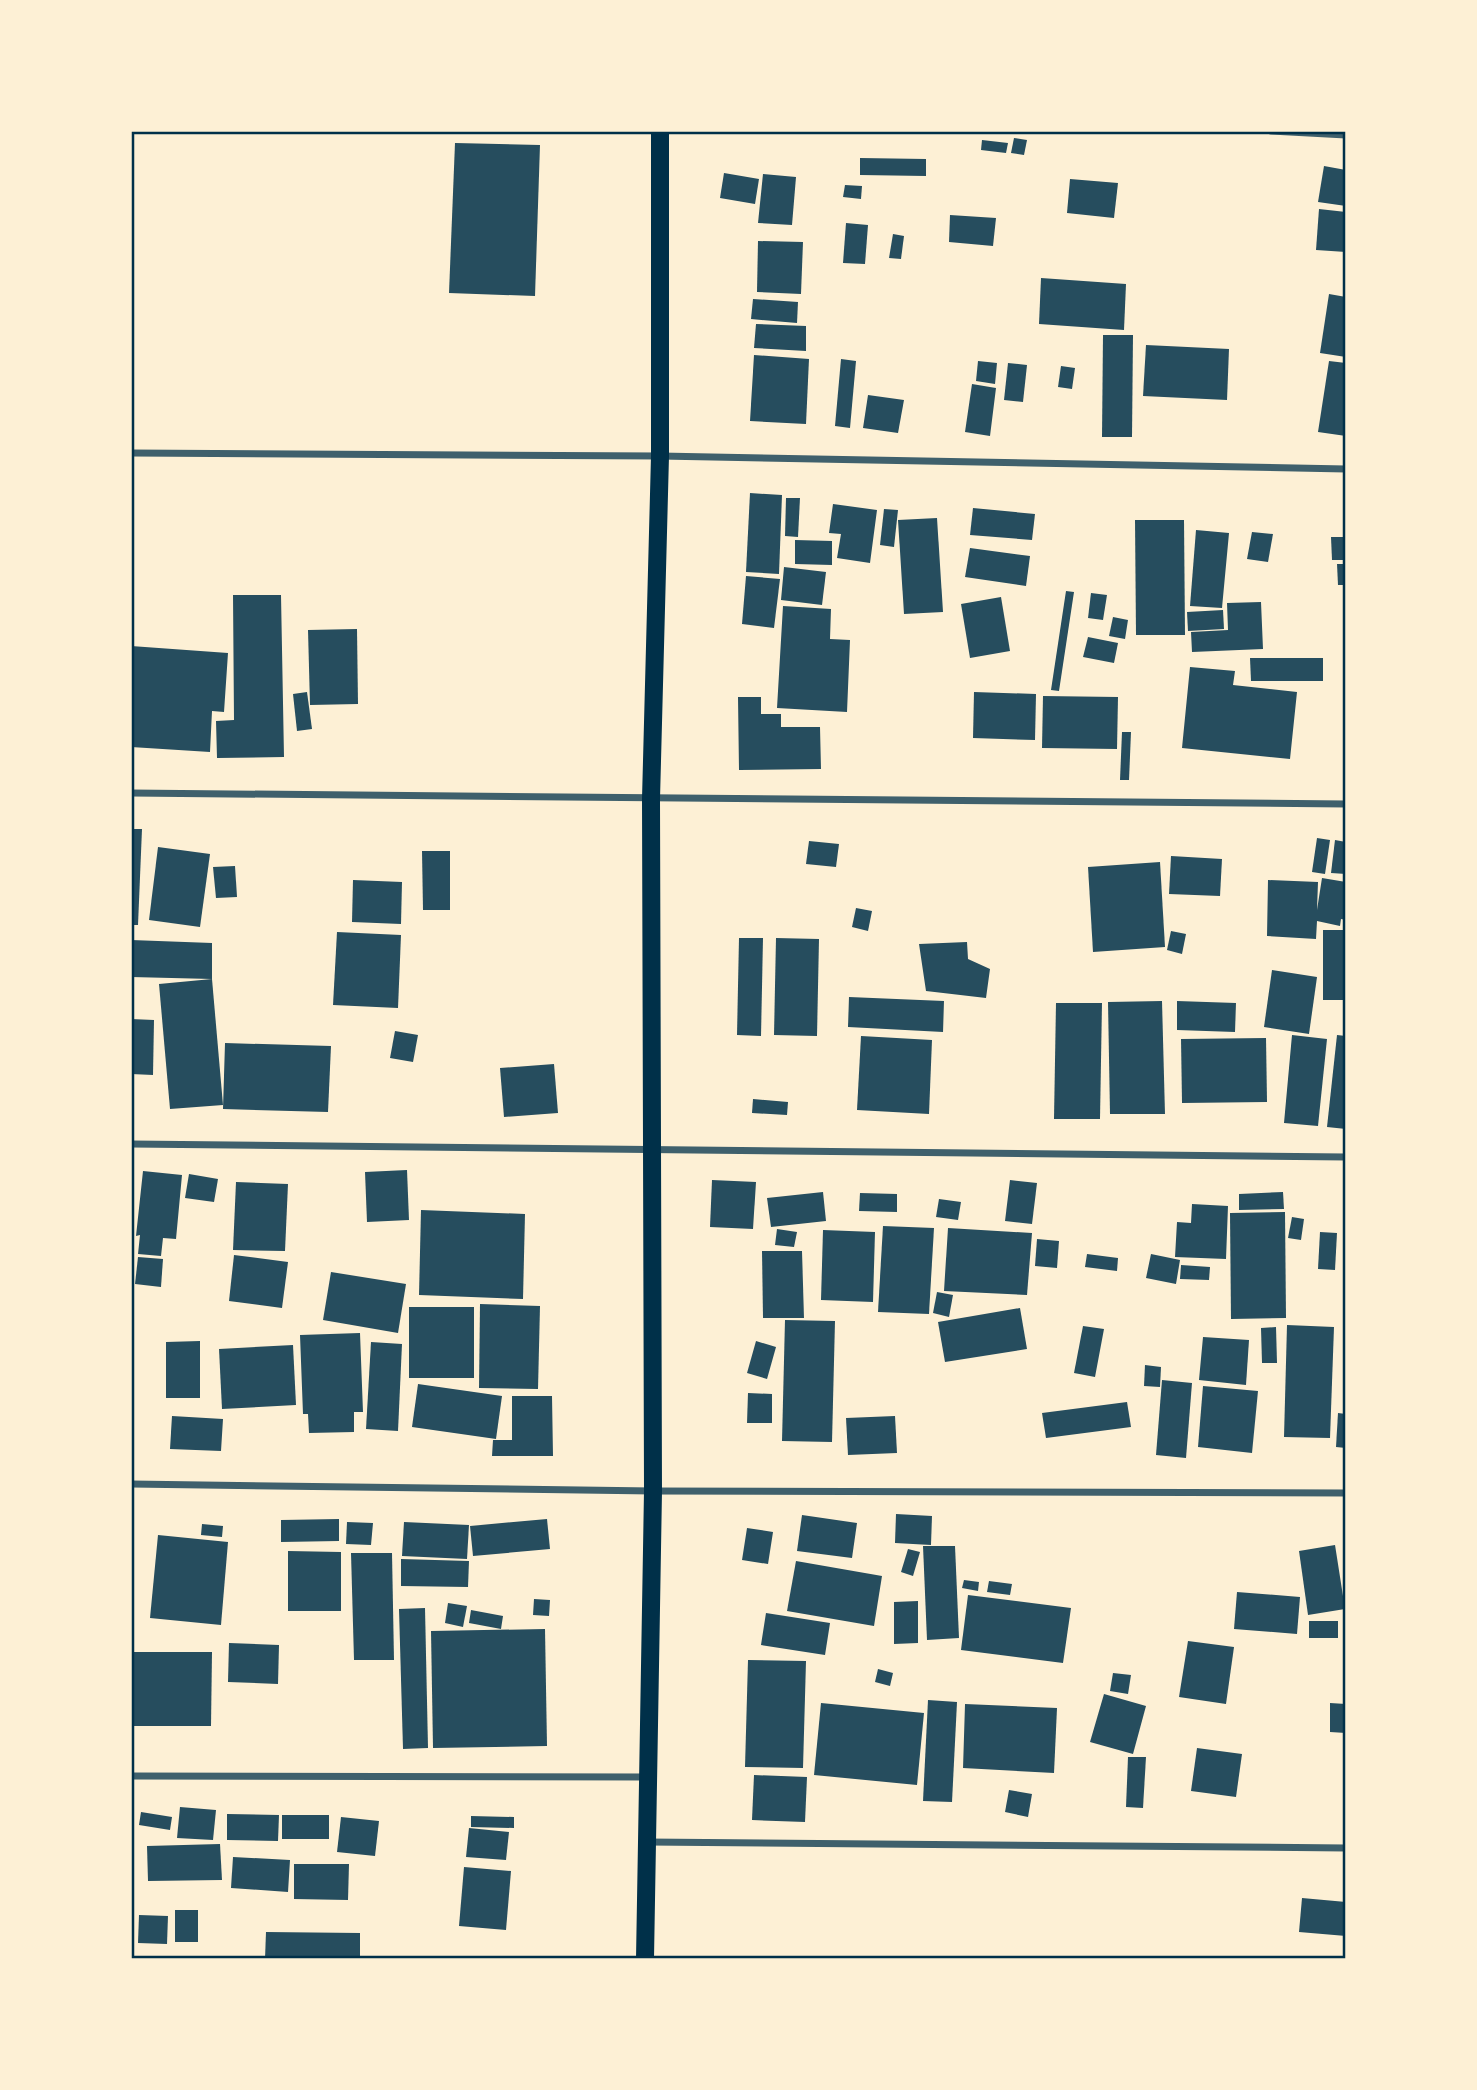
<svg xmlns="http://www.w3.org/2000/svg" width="1477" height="2090" viewBox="0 0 1477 2090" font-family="Montserrat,sans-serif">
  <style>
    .building { fill: #264d5e }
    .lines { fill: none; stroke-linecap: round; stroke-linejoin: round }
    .minor { stroke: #3f606c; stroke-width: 7 }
    .primary { stroke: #003049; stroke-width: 18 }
    .neatline { fill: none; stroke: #003049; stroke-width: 2.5 }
  </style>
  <rect width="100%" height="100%" fill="#fdf0d5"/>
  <!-- building -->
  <g class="building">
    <polygon points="1014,138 1027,140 1024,155 1011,153"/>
    <polygon points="982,140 1008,143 1006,153 981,150"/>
    <polygon points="455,143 540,145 535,296 449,293"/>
    <polygon points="860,158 926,159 926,176 860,175"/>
    <polygon points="1324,166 1346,170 1346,206 1318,202"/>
    <polygon points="724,173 759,179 755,204 720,198"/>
    <polygon points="763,174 796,177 792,225 758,223"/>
    <polygon points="1070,179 1118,183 1114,218 1067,213"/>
    <polygon points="845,185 862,186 861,199 843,197"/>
    <polygon points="1319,209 1346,212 1346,252 1316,250"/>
    <polygon points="950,215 996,218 993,246 949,242"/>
    <polygon points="846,223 868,225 865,264 843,263"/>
    <polygon points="893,234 904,236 901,259 889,258"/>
    <polygon points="758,241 803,242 801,294 757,292"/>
    <polygon points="1041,278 1126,284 1124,330 1039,324"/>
    <polygon points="1329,294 1346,297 1346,357 1320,353"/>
    <polygon points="753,299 798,302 797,323 751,319"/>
    <polygon points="756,324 806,326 806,351 754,348"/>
    <polygon points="1103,335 1133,335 1132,437 1102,437"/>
    <polygon points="1146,345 1229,349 1227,400 1143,396"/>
    <polygon points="754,355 809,359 806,424 750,421"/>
    <polygon points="841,359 856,361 850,428 835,426"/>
    <polygon points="978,361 997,363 995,384 976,381"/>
    <polygon points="1329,361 1346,363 1346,436 1318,432"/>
    <polygon points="1008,363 1027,365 1023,402 1004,400"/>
    <polygon points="1061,366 1075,368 1072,389 1058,387"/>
    <polygon points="972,384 996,388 990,436 965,432"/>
    <polygon points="868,395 904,400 898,433 863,428"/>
    <polygon points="750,493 782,495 779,574 746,572"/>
    <polygon points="786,498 800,498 798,537 785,536"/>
    <polygon points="833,504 877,510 870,563 837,558 841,534 829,533"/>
    <polygon points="973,508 1035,514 1032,540 970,535"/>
    <polygon points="884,509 898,510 894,547 880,545"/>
    <polygon points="937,518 943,612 904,614 898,520"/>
    <polygon points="1135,520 1184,520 1185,635 1136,635"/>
    <polygon points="1196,530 1229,533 1222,608 1190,606"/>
    <polygon points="1252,532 1273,534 1268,562 1247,559"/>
    <polygon points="1331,537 1346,537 1346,560 1332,560"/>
    <polygon points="795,540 832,541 832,565 795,564"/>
    <polygon points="970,548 1030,556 1026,586 965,577"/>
    <polygon points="1337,564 1346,564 1346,585 1338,585"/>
    <polygon points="784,567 826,572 822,605 781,600"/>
    <polygon points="746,576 780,579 774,628 742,624"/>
    <polygon points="1066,591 1074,592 1059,691 1051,690"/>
    <polygon points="1091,593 1107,595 1103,620 1088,618"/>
    <polygon points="233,595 281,595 284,757 217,758 216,721 234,720"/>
    <polygon points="1001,597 1010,651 970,658 961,604"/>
    <polygon points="1261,602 1263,649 1192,652 1191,632 1228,630 1227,603"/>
    <polygon points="783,606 831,609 830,639 850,640 847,712 777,708"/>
    <polygon points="1223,610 1224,629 1188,631 1187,612"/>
    <polygon points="1113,617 1128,620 1125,639 1109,636"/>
    <polygon points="357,629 358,704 310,705 308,630"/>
    <polygon points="1088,637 1118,643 1114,663 1083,657"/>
    <polygon points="131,646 228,653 224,712 212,711 210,752 131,747"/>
    <polygon points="1250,658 1323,658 1323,681 1251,681"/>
    <polygon points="1190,667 1235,671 1233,685 1297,692 1290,759 1182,748"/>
    <polygon points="307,692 312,729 297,731 293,694"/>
    <polygon points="974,692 1036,694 1035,740 973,738"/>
    <polygon points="1043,696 1118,697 1117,749 1042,748"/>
    <polygon points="738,697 761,697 761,714 781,714 781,727 820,727 821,769 739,770"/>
    <polygon points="1122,732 1131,732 1129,780 1120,780"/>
    <polygon points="131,829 142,829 138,925 131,925"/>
    <polygon points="1317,838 1330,840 1325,874 1312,872"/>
    <polygon points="1335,840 1346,842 1346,874 1331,873"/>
    <polygon points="809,841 839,844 836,867 806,864"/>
    <polygon points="158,847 210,854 200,927 149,920"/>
    <polygon points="422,851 450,851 450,910 423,910"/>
    <polygon points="1171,856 1222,859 1220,896 1169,894"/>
    <polygon points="1160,862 1165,947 1093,952 1088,867"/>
    <polygon points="235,866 237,897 216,898 213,867"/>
    <polygon points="1322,878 1346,882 1346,920 1341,919 1340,926 1317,921 1316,939 1267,936 1268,880 1318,882 1317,910"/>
    <polygon points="353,880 402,882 401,924 352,922"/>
    <polygon points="856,908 872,911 868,931 852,927"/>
    <rect x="1323" y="930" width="23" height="70"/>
    <polygon points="1171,931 1186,934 1182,954 1167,950"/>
    <polygon points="337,932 401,935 398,1008 333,1005"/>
    <polygon points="739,938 763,938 761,1036 737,1035"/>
    <polygon points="776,938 819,939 817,1036 774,1035"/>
    <polygon points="131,940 212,943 212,979 131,977"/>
    <polygon points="967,942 968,959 990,969 986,998 926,991 919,944"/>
    <polygon points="1272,970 1317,977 1309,1034 1264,1027"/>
    <polygon points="212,979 223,1105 170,1109 159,984"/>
    <polygon points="849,997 944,1001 943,1032 848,1027"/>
    <polygon points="1162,1001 1165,1114 1110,1114 1108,1002"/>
    <polygon points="1177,1001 1236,1003 1235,1032 1177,1030"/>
    <polygon points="1056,1003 1102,1003 1100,1119 1054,1119"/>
    <polygon points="131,1019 154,1020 153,1075 131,1074"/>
    <polygon points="395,1031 418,1035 413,1062 390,1058"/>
    <polygon points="1292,1035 1327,1039 1318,1126 1284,1123"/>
    <polygon points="1337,1035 1346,1036 1346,1129 1327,1127"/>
    <polygon points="861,1036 932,1040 929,1114 857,1110"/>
    <polygon points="1266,1038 1267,1102 1182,1103 1181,1039"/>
    <polygon points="225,1043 331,1046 328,1112 223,1109"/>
    <polygon points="554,1064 558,1113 504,1117 500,1068"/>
    <polygon points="753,1099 788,1102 787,1115 752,1113"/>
    <polygon points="407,1170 409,1220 367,1222 365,1172"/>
    <polygon points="143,1171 182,1175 176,1239 163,1238 161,1256 138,1254 140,1235 136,1236"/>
    <polygon points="189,1174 218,1179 214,1202 185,1198"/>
    <polygon points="712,1180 756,1182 753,1229 710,1227"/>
    <polygon points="1010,1180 1037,1183 1032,1224 1005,1221"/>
    <polygon points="236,1182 288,1184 285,1251 233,1250"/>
    <polygon points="823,1192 826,1221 771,1227 767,1198"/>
    <polygon points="1283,1192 1284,1209 1239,1210 1239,1194"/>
    <polygon points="860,1193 897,1194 897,1212 859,1211"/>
    <polygon points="939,1199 961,1202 958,1220 936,1217"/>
    <polygon points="1192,1204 1228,1206 1226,1259 1175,1257 1177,1222 1191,1223"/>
    <polygon points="421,1210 525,1214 523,1299 419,1295"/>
    <polygon points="1285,1212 1286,1318 1231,1319 1230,1213"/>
    <polygon points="1292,1217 1304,1219 1301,1240 1288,1238"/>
    <polygon points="883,1226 934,1228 929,1314 878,1312"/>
    <polygon points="948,1228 1032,1233 1027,1295 944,1291"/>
    <polygon points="777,1229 797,1232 794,1247 775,1245"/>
    <polygon points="823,1230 875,1232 873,1302 821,1300"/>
    <polygon points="1320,1232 1337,1233 1335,1270 1318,1269"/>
    <polygon points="1037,1239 1059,1241 1057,1268 1035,1266"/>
    <polygon points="762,1251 802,1251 804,1318 763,1318"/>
    <polygon points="1087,1254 1118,1258 1117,1271 1085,1267"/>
    <polygon points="1151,1254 1180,1260 1176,1284 1146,1278"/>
    <polygon points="234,1255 288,1262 282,1308 229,1301"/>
    <polygon points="138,1257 163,1259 161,1287 135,1284"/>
    <polygon points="1181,1265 1210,1267 1209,1280 1180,1279"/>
    <polygon points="331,1272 406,1284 398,1333 323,1320"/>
    <polygon points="937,1292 953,1295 949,1317 933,1313"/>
    <polygon points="480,1304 540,1306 538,1389 479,1388"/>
    <rect x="409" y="1307" width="65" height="71"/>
    <polygon points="1020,1308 1027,1349 945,1362 938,1322"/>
    <polygon points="785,1320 835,1321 832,1442 782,1441"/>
    <polygon points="1287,1325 1334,1327 1330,1438 1284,1437"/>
    <polygon points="1083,1326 1104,1329 1095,1377 1074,1373"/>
    <polygon points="1276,1327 1277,1363 1262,1363 1261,1328"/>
    <polygon points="360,1333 363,1412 354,1412 354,1432 309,1433 308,1414 303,1414 300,1335"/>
    <polygon points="1203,1337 1249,1340 1246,1385 1199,1380"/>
    <polygon points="200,1341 200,1398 166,1398 166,1342"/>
    <polygon points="756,1341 776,1347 767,1379 747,1373"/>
    <polygon points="371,1342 402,1344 398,1431 366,1429"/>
    <polygon points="293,1345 296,1405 222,1409 219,1349"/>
    <polygon points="1145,1365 1161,1367 1160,1387 1144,1386"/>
    <polygon points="1162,1380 1192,1383 1186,1458 1156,1455"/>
    <polygon points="418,1384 502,1396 496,1439 412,1427"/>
    <polygon points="1203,1386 1258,1391 1252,1453 1198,1447"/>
    <polygon points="748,1393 772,1394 772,1423 747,1423"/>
    <polygon points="512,1396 552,1396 553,1456 492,1456 493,1440 512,1440"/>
    <polygon points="1127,1402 1131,1427 1046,1438 1042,1413"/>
    <polygon points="1338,1413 1346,1414 1346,1448 1336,1447"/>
    <polygon points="172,1416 223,1419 221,1451 170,1449"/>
    <polygon points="895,1416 897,1453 848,1455 846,1418"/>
    <polygon points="896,1514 932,1516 931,1545 895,1543"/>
    <polygon points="802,1515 857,1523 852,1558 797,1551"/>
    <polygon points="339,1519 339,1541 281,1542 281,1520"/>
    <polygon points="547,1519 550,1549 473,1556 470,1526"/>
    <polygon points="347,1522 373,1523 371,1545 346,1544"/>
    <polygon points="404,1522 469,1525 467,1559 402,1556"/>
    <polygon points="202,1524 223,1526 222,1537 201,1535"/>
    <polygon points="747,1528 773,1532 768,1564 742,1560"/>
    <polygon points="158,1535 228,1542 221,1625 150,1618"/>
    <polygon points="1335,1545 1345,1609 1308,1615 1299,1551"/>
    <polygon points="923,1546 955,1546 959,1638 927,1640"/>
    <polygon points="908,1549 920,1552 913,1576 901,1572"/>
    <polygon points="288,1551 341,1552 341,1611 288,1611"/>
    <polygon points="351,1553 392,1553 394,1660 354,1660"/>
    <polygon points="401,1559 469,1561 468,1587 401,1586"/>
    <polygon points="796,1561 882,1576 874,1626 787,1611"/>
    <polygon points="964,1580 979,1582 978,1591 962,1588"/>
    <polygon points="989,1581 1012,1584 1010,1595 987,1592"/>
    <polygon points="1237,1592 1300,1597 1297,1634 1234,1629"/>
    <polygon points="968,1595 1071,1608 1063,1663 961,1650"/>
    <polygon points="534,1599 550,1600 549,1616 533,1615"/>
    <polygon points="918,1601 918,1643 894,1644 894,1602"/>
    <polygon points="448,1603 467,1606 463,1627 445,1623"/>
    <polygon points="425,1608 428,1748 403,1749 399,1609"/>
    <polygon points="471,1610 503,1616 501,1629 469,1623"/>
    <polygon points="766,1613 830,1623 825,1655 761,1645"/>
    <rect x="1309" y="1621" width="29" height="17"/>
    <polygon points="545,1629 547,1746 433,1748 431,1631"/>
    <polygon points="1188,1641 1234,1647 1226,1704 1179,1697"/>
    <polygon points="229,1643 279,1645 278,1684 228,1682"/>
    <polygon points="131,1652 212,1652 211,1726 131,1726"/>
    <polygon points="748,1660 806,1661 803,1768 745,1767"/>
    <polygon points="878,1669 893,1673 890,1686 875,1682"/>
    <polygon points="1113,1673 1131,1675 1128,1694 1110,1691"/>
    <polygon points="1104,1694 1146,1706 1133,1754 1090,1742"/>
    <polygon points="928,1700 957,1702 952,1802 923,1801"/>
    <polygon points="821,1703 924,1713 917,1785 814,1775"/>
    <polygon points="1330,1703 1346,1704 1346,1733 1330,1732"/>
    <polygon points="965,1704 1057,1708 1054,1773 963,1768"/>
    <polygon points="1197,1748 1242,1754 1236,1797 1191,1791"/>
    <polygon points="1128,1757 1146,1757 1143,1808 1126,1807"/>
    <polygon points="754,1775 807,1777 805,1822 752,1820"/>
    <polygon points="1009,1790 1032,1794 1028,1817 1005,1812"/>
    <polygon points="180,1807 216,1810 213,1840 177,1838"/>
    <polygon points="141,1812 172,1817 170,1830 139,1825"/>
    <polygon points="227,1814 279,1815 278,1841 227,1840"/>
    <rect x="282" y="1815" width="47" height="24"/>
    <polygon points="471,1816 514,1817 514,1828 471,1827"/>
    <polygon points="341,1817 379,1821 375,1856 337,1852"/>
    <polygon points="469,1828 509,1832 506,1860 466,1857"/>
    <polygon points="220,1844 222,1880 148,1881 147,1846"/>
    <polygon points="233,1857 290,1860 288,1892 231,1888"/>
    <polygon points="294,1864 349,1864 348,1900 294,1899"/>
    <polygon points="464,1867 511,1871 506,1930 459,1926"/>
    <polygon points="1302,1898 1346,1902 1346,1936 1299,1932"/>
    <rect x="175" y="1910" width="23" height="32"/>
    <polygon points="139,1915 168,1916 167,1944 138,1943"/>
    <polygon points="266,1932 360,1933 360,1959 265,1959"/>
  </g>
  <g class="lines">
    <!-- minor -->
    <g class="minor">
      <polyline points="1271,131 1346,135"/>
      <polyline points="131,453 660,456 1346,469"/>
      <polyline points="131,793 1346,804"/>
      <polyline points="131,1144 1346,1157"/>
      <polyline points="131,1484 653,1491 1346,1493"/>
      <polyline points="131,1776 646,1777"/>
      <polyline points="647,1842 1346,1848"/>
    </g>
    <!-- primary -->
    <polyline class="primary" points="645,1959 653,1491 651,799 660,456 660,131"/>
  </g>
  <!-- border -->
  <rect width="1477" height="2090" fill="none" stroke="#fdf0d5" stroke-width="266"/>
  <rect x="133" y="133" width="1211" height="1824" class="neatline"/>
</svg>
